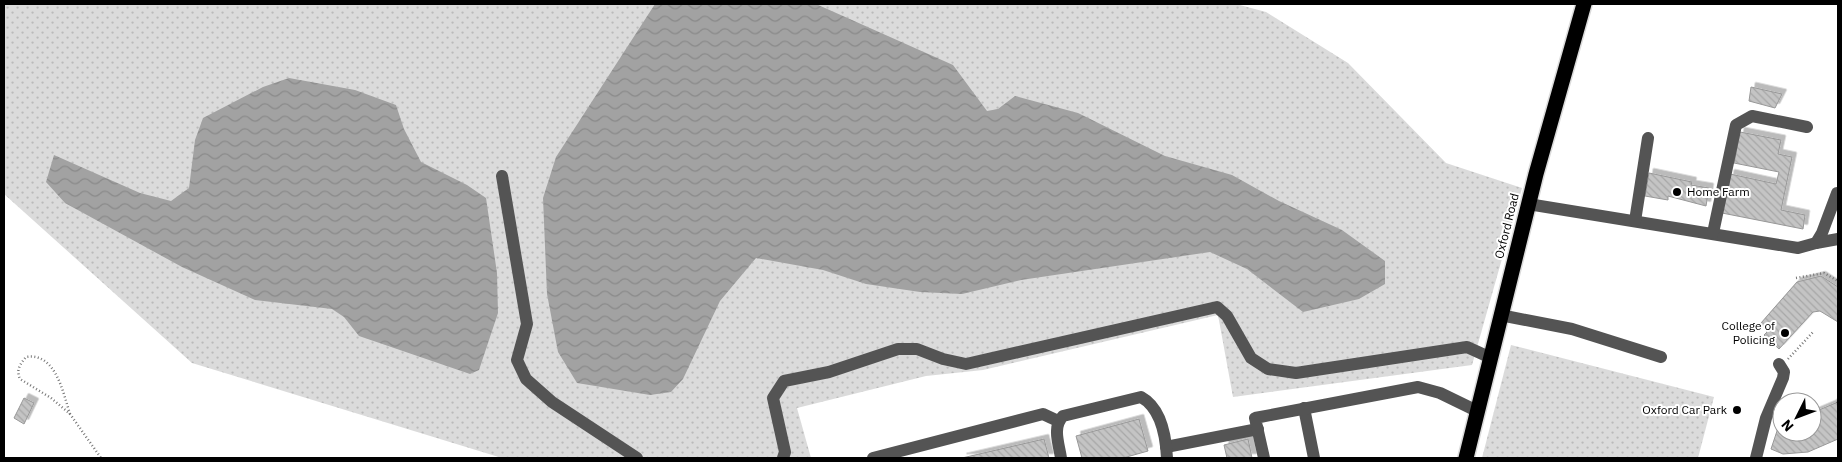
<svg xmlns="http://www.w3.org/2000/svg" width="1842" height="462" viewBox="0 0 1842 462" font-family="'IBM Plex Sans',sans-serif">
  <style>
    .grass { fill: url(#grass-dots) }
    .water { fill: url(#water-waves) }
    .building { fill: url(#building-back-hatch); stroke: #989898; filter: url(#shadow) }
    .lines { fill: none; stroke-linecap: round; stroke-linejoin: round }
    .highway-casing { stroke: #dbdbdb; stroke-width: 18 }
    .path { stroke: #767676; stroke-width: 2.5; stroke-dasharray: 1 2.5; stroke-linecap: butt }
    .minor { stroke: #545454; stroke-width: 12 }
    .highway { stroke: #000; stroke-width: 15 }
    .poi-dot { fill: #000; stroke: #fff; stroke-width: 2 }
    .labels { text-anchor: middle; stroke-width: 4; stroke-linejoin: round; paint-order: stroke }
    .poi-label { font-size: 12px; fill: #000; stroke: #fff; text-anchor: end }
    .street-label { font-size: 12px; fill: #000; stroke: #fff }
  </style>
  <defs>
    <pattern id="grass-dots" width="8" height="8" patternUnits="userSpaceOnUse" patternTransform="scale(1.25)"><rect width="8" height="8" fill="#dbdbdb"/><path d="M2 2h.1M6 6h.1" fill="none" stroke="#bababa" stroke-width="1.8" stroke-linecap="round"/></pattern>
    <pattern id="water-waves" width="16" height="10" patternUnits="userSpaceOnUse" patternTransform="scale(1.25)"><rect width="16" height="10" fill="#a2a2a2"/><path d="M0 5q4-4 8 0t8 0" fill="none" stroke="#8a8a8a"/></pattern>
    <pattern id="building-back-hatch" width="6" height="6" patternUnits="userSpaceOnUse" patternTransform="scale(1.25)"><rect width="6" height="6" fill="#c4c4c4"/><path d="M-1 5l2 2M0 0l6 6M5-1l2 2" fill="none" stroke="#a7a7a7"/></pattern>
    <filter id="shadow"><feDropShadow dx="4.5" dy="-4.5" stdDeviation="0" flood-color="#0004"/></filter>
  </defs>
  <rect width="100%" height="100%" fill="#fff"/>
  <!-- grass -->
  <g class="grass">
    <polygon points="4,4 1236,4 1266,12 1348,63 1446,163 1522,188 1472,365 1233,397 1218,315 983,370 926,376 797,408 811,458 502,458 192,363 4,194"/>
    <polygon points="1511,345 1714,397 1698,458 1482,458"/>
  </g>
  <!-- water -->
  <g class="water">
    <polygon points="655,4 816,4 953,65 987,111 998,109 1015,96 1078,113 1165,156 1232,175 1279,201 1342,230 1385,261 1385,284 1359,299 1303,312 1247,269 1210,252 1021,280 962,294 920,292 866,284 823,270 756,258 720,301 683,379 671,392 650,395 577,383 558,352 547,294 543,198 556,157"/>
    <polygon points="289,78 355,90 396,105 404,129 421,162 467,185 486,198 497,273 498,313 479,370 470,374 359,336 344,317 332,309 255,300 182,267 65,203 46,182 54,155 140,193 171,201 189,188 195,140 203,118 263,87"/>
  </g>
  <!-- building -->
  <g class="building">
    <polygon points="1751,87 1782,94 1775,108 1749,101"/>
    <polygon points="1740,132 1781,140 1778,154 1792,157 1781,210 1805,215 1803,229 1722,213 1730,174 1776,184 1779,172 1734,163"/>
    <polygon points="1649,173 1692,182 1691,185 1709,188 1706,206 1668,196 1668,200 1645,196"/>
    <polygon points="1821,276 1838,287 1838,322 1820,311 1813,312 1779,349 1764,335 1767,332 1761,323 1797,282"/>
    <polygon points="24,398 34,403 24,424 14,418"/>
    <polygon points="1838,402 1838,439 1808,452 1783,454 1771,449 1780,422 1782,421 1782,432 1812,432 1812,413"/>
    <polygon points="1139,419 1148,451 1123,458 1082,458 1076,436"/>
    <polygon points="1044,439 1049,458 962,458"/>
    <polygon points="1248,439 1252,458 1227,458 1224,445"/>
  </g>
  <g class="lines">
    <defs>
      <polyline id="highway" points="1466,458 1536,174 1584,4"/>
    </defs>
    <!-- highway casing -->
    <use href="#highway" class="highway-casing"/>
    <!-- path -->
    <g class="path">
      <polyline points="1796,278 1824,273 1838,281"/>
      <polyline points="1788,359 1814,331"/>
      <polyline points="1837,403 1838,399"/>
      <path d="M 70,414 C 63,393 56,352 26,357 C 20,364 16,370 20,379 L 51,398 L 70,414 L 101,458"/>
    </g>
    <!-- minor -->
    <g class="minor">
      <polyline points="502,176 527,324 517,360 526,379 552,402 637,458"/>
      <polyline points="1528,204 1798,248 1816,243 1822,233 1837,193"/>
      <polyline points="1635,221 1648,138"/>
      <polyline points="1713,233 1736,125 1752,116 1807,127"/>
      <polyline points="1816,243 1838,239"/>
      <polyline points="1500,315 1572,329 1661,357"/>
      <polyline points="1304,408 1314,458"/>
      <polyline points="1166,447 1258,429"/>
      <polyline points="783,458 785,452 773,398 784,381 829,372 898,349 917,349 943,359 966,364 1217,307 1227,316 1251,358 1268,369 1296,373 1467,347 1489,357"/>
      <polyline points="873,458 1043,414 1058,421"/>
      <path d="M 1061,458 C 1059,444 1052,427 1063,416 L 1141,397 C 1161,408 1166,437 1167,458"/>
      <polyline points="1264,458 1255,418 1418,387 1440,393 1477,411"/>
      <polyline points="1756,458 1766,418 1783,378 1784,372 1779,364"/>
    </g>
    <!-- highway -->
    <use href="#highway" class="highway"/>
  </g>
  <!-- markers -->
  <g class="poi-dot">
    <circle cx="1677" cy="192" r="5"/>
    <circle cx="1785" cy="333" r="5"/>
    <circle cx="1737" cy="410" r="5"/>
  </g>
  <g class="labels">
    <!-- poi labels -->
    <g class="poi-label">
      <text x="1687" y="196" text-anchor="start">Home Farm</text>
      <text x="1775" y="330">College of<tspan x="1775" dy="14">Policing</tspan></text>
      <text x="1727" y="414">Oxford Car Park</text>
    </g>
    <!-- street labels -->
    <g class="street-label">
      <text transform="translate(1507 226) rotate(-76)" y="4">Oxford Road</text>
    </g>
  </g>
  <!-- border -->
  <rect width="1842" height="462" fill="none" stroke="#000000" stroke-width="10"/>
  <!-- north arrow -->
  <g transform="translate(1797 417) rotate(228)"><circle r="24" fill="#ffffff" stroke="#999999"/>
  <path d="M0-4L9 19L0 12L-9 19Z" fill="#000000"/>
  <text y="-8" font-size="14" font-weight="bold" text-anchor="middle" fill="#000000">N</text>
  </g>
</svg>
